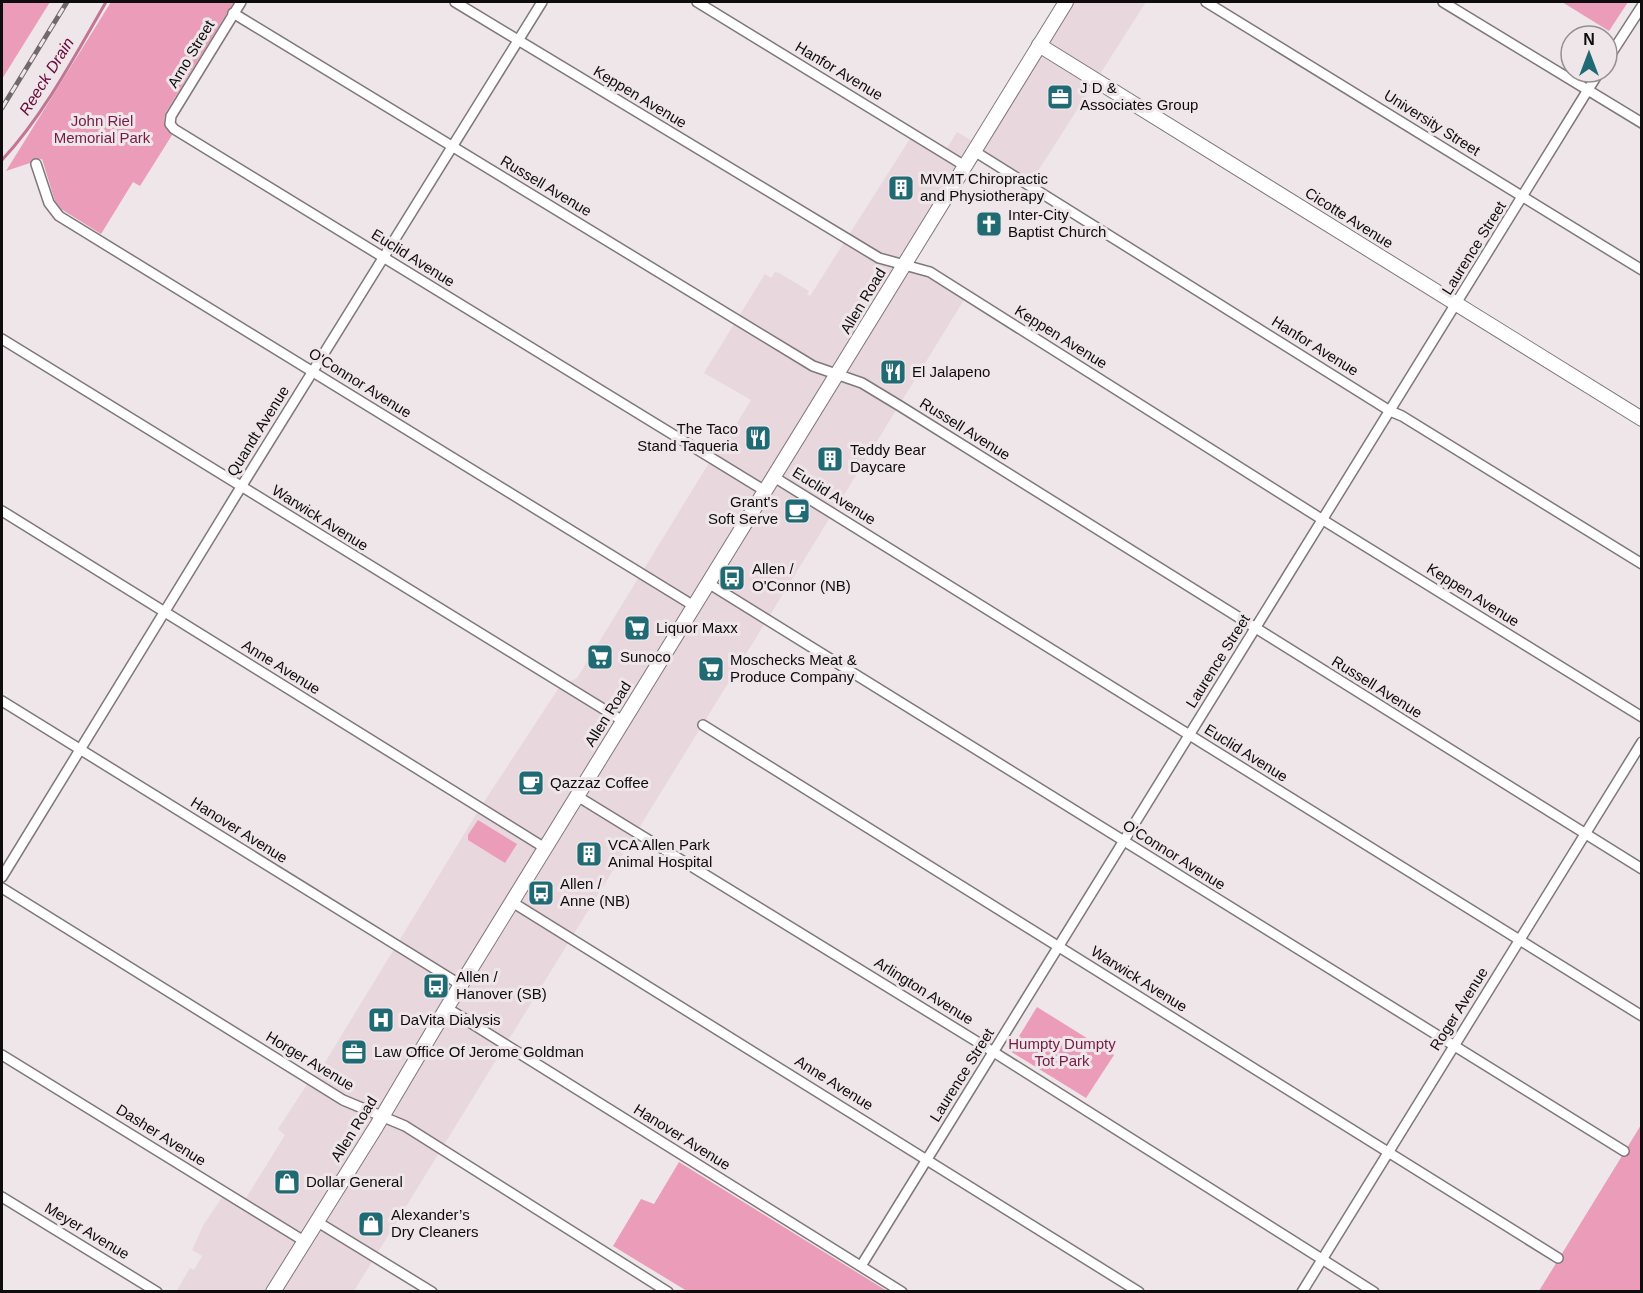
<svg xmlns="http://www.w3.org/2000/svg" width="1643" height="1293" viewBox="0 0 1643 1293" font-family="Arial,sans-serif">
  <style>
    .built { fill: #e8d7dc }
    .green { fill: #eb9cb9 }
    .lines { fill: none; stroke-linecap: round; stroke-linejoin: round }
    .stream { stroke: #c27693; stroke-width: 3 }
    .street-casing { stroke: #7f787a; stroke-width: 12 }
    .secondary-casing { stroke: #7f787a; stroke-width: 16 }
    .street { stroke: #fff; stroke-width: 9 }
    .secondary { stroke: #fff; stroke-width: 14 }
    .rail-casing { stroke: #706a6c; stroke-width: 5 }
    .rail { stroke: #efe6e9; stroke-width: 3; stroke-dasharray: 9; stroke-linecap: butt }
    .labels { text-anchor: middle; stroke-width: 6; stroke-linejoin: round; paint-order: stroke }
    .street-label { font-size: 15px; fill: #0f0c0d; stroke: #efe6e9 }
    .poi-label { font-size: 15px; fill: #0f0c0d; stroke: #efe6e9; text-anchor: start }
    .park-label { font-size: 15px; fill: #761a46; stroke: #efe6e9 }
    .water-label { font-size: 16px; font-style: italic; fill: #680a3b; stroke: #efe6e9 }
  </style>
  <rect width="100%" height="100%" fill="#efe6e9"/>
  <!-- built -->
  <polygon class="built" points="1066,2 1146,2 1029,185 974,151 904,265 930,272 967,295 354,1291 176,1292 190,1268 194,1270 202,1256 192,1250 204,1224 225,1193 243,1203 285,1135 278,1129 310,1080 321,1069 480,808 558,689 563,685 577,678 712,458 715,459 751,400 704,373 765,274 771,278 775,272 779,273 809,291 807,294 810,296 913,134 944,153 957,132 978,144"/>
  <!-- green -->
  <g class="green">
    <polygon points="2,2 50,2 2,79"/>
    <path d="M 111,2 L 234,2 L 166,112 C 163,122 164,128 172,135 L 140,186 L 133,182 L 101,234 L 61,209 L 55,201 L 42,159 L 6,171 Z"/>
    <polygon points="1562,2 1628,2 1609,31"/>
    <polygon points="478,820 517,844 505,863 468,840 468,835"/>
    <polygon points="1037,1007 1114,1055 1086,1098 1010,1051"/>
    <polygon points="1641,1125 1641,1291 1539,1291"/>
    <polygon points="679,1162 887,1291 687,1291 613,1246 641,1199 654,1204"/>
  </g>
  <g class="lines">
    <!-- stream -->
    <path class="stream" d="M 2,160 C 43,116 76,54 106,2"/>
    <defs>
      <g id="street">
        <polyline points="241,2 171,116 170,124 174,129 765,491"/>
        <polyline points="455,2 879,258 930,272 1323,520 1642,717"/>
        <polyline points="697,2 965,166"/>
        <polyline points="1206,2 1642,270"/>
        <polyline points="1443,2 1642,123"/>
        <polyline points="233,13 813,366 862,383 900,406 1642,869"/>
        <polyline points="1607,60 1642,6"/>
        <polyline points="974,151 1390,411 1402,416 1642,564"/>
        <polyline points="36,164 49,203 59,216 694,606"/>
        <polyline points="2,339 623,721"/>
        <polyline points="774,477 1642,1016"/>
        <polyline points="2,511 545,848"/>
        <polyline points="708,583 1624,1151"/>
        <polyline points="2,701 461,985"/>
        <polyline points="703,725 1558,1258"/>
        <polyline points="577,796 984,1046 1374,1292"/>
        <polyline points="2,877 241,487 542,2"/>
        <polyline points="2,888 343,1100 405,1126 668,1292"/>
        <polyline points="512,902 1139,1292"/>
        <polyline points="447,1008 902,1292"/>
        <polyline points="2,1055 304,1241"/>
        <polyline points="2,1197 157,1292"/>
        <polyline points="316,1221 432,1292"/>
        <polyline points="861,1266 1599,72"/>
        <polyline points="1302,1292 1642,742"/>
      </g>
      <g id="secondary">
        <polyline points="1039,45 1642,419"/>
        <polyline points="273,1292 376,1127 446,1009 1066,2"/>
      </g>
    </defs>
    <!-- street casing -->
    <use href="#street" class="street-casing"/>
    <!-- secondary casing -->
    <use href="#secondary" class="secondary-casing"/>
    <!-- street -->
    <use href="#street" class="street"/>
    <!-- secondary -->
    <use href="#secondary" class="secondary"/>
    <defs>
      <polyline id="rail" points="2,108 67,2"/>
    </defs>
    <!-- rail casing -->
    <use href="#rail" class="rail-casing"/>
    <!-- rail -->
    <use href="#rail" class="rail"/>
  </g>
  <!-- icons -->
  <defs>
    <symbol id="office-square" viewBox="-11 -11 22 22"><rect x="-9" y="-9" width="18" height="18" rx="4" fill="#206b73" stroke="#efe6e9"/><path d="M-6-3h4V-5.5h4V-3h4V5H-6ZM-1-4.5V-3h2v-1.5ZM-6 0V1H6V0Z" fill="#fff"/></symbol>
    <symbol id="building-square" viewBox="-11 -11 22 22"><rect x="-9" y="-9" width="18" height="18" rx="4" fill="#206b73" stroke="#efe6e9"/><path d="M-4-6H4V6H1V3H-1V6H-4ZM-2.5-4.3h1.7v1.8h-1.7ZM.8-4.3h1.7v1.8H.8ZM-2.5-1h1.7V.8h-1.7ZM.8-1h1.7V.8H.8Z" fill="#fff"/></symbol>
    <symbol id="church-square" viewBox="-11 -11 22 22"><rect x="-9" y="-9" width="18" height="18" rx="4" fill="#206b73" stroke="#efe6e9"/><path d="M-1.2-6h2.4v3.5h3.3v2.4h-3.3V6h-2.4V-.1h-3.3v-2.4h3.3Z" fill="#fff"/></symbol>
    <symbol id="restaurant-square" viewBox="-11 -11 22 22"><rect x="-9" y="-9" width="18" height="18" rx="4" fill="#206b73" stroke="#efe6e9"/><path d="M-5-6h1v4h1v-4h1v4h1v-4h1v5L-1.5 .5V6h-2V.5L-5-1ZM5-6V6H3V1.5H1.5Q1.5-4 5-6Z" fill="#fff"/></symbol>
    <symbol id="cafe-square" viewBox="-11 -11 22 22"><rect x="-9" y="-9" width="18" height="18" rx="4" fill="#206b73" stroke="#efe6e9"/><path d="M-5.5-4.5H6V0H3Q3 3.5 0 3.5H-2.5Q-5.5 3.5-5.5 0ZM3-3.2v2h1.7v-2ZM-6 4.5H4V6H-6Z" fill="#fff"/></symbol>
    <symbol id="bus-square" viewBox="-11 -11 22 22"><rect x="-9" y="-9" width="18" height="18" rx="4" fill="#206b73" stroke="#efe6e9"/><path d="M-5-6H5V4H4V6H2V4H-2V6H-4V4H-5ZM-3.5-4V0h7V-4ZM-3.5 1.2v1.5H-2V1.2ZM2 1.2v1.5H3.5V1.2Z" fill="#fff"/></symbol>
    <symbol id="supermarket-square" viewBox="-11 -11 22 22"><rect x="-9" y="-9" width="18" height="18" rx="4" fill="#206b73" stroke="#efe6e9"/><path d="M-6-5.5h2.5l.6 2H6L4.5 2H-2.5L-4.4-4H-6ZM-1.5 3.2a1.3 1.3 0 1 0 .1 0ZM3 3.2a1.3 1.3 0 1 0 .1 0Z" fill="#fff"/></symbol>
    <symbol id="hospital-square" viewBox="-11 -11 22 22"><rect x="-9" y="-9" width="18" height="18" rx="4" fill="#206b73" stroke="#efe6e9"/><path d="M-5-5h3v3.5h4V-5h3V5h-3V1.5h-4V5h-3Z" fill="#fff"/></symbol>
    <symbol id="shop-square" viewBox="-11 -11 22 22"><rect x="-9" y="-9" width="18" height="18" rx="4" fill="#206b73" stroke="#efe6e9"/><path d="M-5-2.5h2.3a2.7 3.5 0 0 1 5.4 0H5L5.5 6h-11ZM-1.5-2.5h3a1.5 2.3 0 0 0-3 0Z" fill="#fff"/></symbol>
  </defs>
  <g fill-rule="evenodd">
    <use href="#office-square" x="1045" y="82" width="30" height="30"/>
    <use href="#building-square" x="886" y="173" width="30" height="30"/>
    <use href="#church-square" x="974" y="209" width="30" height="30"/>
    <use href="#restaurant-square" x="878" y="357" width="30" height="30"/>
    <use href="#restaurant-square" x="743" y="423" width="30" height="30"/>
    <use href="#building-square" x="815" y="444" width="30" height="30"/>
    <use href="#cafe-square" x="782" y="496" width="30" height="30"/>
    <use href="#bus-square" x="717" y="563" width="30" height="30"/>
    <use href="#supermarket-square" x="622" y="613" width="30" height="30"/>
    <use href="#supermarket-square" x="585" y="642" width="30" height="30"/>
    <use href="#supermarket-square" x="696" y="654" width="30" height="30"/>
    <use href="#cafe-square" x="516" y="768" width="30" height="30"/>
    <use href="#building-square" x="574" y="839" width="30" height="30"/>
    <use href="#bus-square" x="526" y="878" width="30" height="30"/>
    <use href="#bus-square" x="421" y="971" width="30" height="30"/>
    <use href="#hospital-square" x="366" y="1005" width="30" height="30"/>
    <use href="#office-square" x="339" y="1037" width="30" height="30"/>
    <use href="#shop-square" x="272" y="1167" width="30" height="30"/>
    <use href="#shop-square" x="356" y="1209" width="30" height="30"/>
  </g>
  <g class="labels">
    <!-- street labels -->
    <g class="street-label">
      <text transform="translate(191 54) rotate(-59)" y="5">Arno Street</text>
      <text transform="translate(839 71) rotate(31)" y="5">Hanfor Avenue</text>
      <text transform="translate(640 97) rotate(31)" y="5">Keppen Avenue</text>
      <text transform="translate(1432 123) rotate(32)" y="5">University Street</text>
      <text transform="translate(546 186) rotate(31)" y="5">Russell Avenue</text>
      <text transform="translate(1349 218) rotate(32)" y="5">Cicotte Avenue</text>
      <text transform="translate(1474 248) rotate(-58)" y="5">Laurence Street</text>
      <text transform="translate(413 258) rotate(32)" y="5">Euclid Avenue</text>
      <text transform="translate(863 301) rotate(-59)" y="5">Allen Road</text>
      <text transform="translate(1061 337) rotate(32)" y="5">Keppen Avenue</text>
      <text transform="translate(1315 346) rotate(32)" y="5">Hanfor Avenue</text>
      <text transform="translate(360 383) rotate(32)" y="5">O'Connor Avenue</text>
      <text transform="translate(965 429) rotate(32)" y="5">Russell Avenue</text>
      <text transform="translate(258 431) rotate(-58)" y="5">Quandt Avenue</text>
      <text transform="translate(834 496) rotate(32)" y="5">Euclid Avenue</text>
      <text transform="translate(320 518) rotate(32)" y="5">Warwick Avenue</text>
      <text transform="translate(1473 595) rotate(32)" y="5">Keppen Avenue</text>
      <text transform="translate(1218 661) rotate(-58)" y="5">Laurence Street</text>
      <text transform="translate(281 667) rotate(32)" y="5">Anne Avenue</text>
      <text transform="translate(1377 687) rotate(32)" y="5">Russell Avenue</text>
      <text transform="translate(608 714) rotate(-58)" y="5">Allen Road</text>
      <text transform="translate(1246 753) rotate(32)" y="5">Euclid Avenue</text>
      <text transform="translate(239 830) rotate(32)" y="5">Hanover Avenue</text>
      <text transform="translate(1174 855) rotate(32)" y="5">O'Connor Avenue</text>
      <text transform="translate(1139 979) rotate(32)" y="5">Warwick Avenue</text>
      <text transform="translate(924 991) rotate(32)" y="5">Arlington Avenue</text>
      <text transform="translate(1459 1009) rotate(-58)" y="5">Roger Avenue</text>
      <text transform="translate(310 1061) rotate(31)" y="5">Horger Avenue</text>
      <text transform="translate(962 1075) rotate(-58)" y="5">Laurence Street</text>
      <text transform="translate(834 1083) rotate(32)" y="5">Anne Avenue</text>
      <text transform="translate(354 1129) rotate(-58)" y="5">Allen Road</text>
      <text transform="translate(161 1135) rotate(32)" y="5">Dasher Avenue</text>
      <text transform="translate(682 1137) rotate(32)" y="5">Hanover Avenue</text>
      <text transform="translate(87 1231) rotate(31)" y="5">Meyer Avenue</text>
    </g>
    <!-- poi labels -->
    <g class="poi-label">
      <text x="1080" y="93">J D &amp;<tspan x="1080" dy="17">Associates Group</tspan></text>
      <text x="920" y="184">MVMT Chiropractic<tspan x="920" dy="17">and Physiotherapy</tspan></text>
      <text x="1008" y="220">Inter-City<tspan x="1008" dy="17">Baptist Church</tspan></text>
      <text x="912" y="377">El Jalapeno</text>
      <text x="738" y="434" text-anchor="end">The Taco<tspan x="738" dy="17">Stand Taqueria</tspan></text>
      <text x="850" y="455">Teddy Bear<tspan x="850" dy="17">Daycare</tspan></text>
      <text x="778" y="507" text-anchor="end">Grant's<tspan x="778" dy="17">Soft Serve</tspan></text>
      <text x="752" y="574">Allen /<tspan x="752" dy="17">O'Connor (NB)</tspan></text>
      <text x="656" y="633">Liquor Maxx</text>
      <text x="620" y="662">Sunoco</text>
      <text x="730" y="665">Moschecks Meat &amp;<tspan x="730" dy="17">Produce Company</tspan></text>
      <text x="550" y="788">Qazzaz Coffee</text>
      <text x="608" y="850">VCA Allen Park<tspan x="608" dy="17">Animal Hospital</tspan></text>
      <text x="560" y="889">Allen /<tspan x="560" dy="17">Anne (NB)</tspan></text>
      <text x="456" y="982">Allen /<tspan x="456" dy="17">Hanover (SB)</tspan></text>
      <text x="400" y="1025">DaVita Dialysis</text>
      <text x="374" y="1057">Law Office Of Jerome Goldman</text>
      <text x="306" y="1187">Dollar General</text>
      <text x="391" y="1220">Alexander’s<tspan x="391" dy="17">Dry Cleaners</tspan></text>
    </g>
    <!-- park labels -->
    <g class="park-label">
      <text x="102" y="126">John Riel<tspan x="102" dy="17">Memorial Park</tspan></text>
      <text x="1062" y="1049">Humpty Dumpty<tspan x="1062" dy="17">Tot Park</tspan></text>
    </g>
    <!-- water labels -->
    <g class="water-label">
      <text transform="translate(46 76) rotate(-58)" y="6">Reeck Drain</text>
    </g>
  </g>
  <!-- border -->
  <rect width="1643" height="1293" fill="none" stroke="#0f0c0d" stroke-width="6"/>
  <!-- north arrow -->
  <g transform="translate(1589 54)"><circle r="28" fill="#efe6e9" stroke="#958f91" stroke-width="1.5"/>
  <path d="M0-4.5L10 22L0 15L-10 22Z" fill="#206b73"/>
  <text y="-9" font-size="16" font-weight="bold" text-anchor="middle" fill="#0f0c0d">N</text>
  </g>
</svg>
